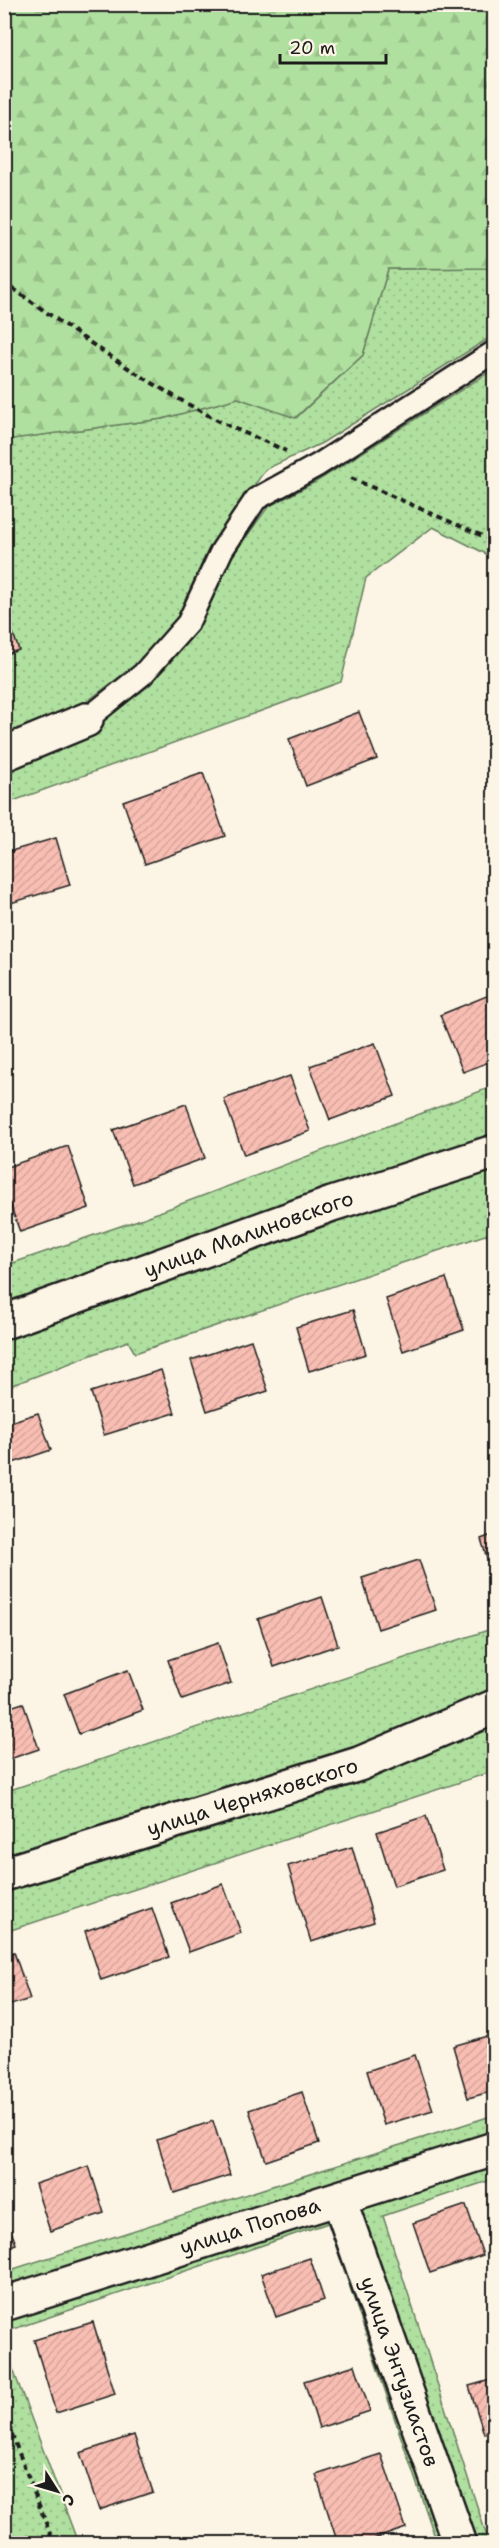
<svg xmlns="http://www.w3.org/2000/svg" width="499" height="2548" viewBox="0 0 499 2548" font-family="'Shantell Sans',sans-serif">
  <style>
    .grass { fill: url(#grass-dots); stroke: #667e5e; stroke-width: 1.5 }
    .forest { fill: url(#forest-firs); stroke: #667e5e; stroke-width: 1.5 }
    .building { fill: url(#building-hatch); stroke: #1c1c1c; stroke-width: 1.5 }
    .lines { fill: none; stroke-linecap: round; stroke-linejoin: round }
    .service-casing { stroke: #1c1c1c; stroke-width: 26 }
    .minor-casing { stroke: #1c1c1c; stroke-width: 38 }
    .path { stroke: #1c1c1c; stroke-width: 4; stroke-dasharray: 6 4.5; stroke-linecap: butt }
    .service { stroke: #fcf5e5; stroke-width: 21 }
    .minor { stroke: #fcf5e5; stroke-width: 33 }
    .labels { text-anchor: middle; stroke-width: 4.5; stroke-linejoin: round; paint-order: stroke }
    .street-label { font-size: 21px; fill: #1c1c1c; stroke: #fcf5e5 }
  </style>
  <defs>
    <pattern id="grass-dots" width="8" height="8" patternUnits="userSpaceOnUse" patternTransform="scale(1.5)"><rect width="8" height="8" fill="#b0e09f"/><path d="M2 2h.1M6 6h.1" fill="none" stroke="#97c088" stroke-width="1.8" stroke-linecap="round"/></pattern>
    <pattern id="forest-firs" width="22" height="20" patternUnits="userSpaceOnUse" patternTransform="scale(1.5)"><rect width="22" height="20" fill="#b0e09f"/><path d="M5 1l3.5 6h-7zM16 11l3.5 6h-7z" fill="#97c088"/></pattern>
    <pattern id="building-hatch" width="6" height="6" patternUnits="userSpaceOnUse" patternTransform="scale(1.5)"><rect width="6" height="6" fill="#f9beb3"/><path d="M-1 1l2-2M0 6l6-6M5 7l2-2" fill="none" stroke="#d5a399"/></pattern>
  </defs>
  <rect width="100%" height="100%" fill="#fcf5e5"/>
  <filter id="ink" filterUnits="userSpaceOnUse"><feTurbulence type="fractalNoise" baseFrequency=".0167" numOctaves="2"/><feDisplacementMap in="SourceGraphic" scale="12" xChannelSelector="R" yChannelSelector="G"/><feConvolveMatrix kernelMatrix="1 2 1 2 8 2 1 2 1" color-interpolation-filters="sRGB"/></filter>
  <g filter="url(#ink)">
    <!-- grass -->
    <g class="grass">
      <polygon points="494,268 494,335 322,443 266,469 208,550 176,620 139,662 81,706 5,744 4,440 162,419 238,398 296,418 363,355 388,269"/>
      <polygon points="494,369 494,558 433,527 366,578 341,682 5,804 5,766 89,731 150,685 198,630 233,555 268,507 319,480"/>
      <polygon points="494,1086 494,1141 5,1313 4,1266 141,1219"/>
      <polygon points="494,1161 494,1232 135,1353 128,1341 5,1388 4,1332"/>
      <polygon points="494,1628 494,1698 354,1757 5,1865 4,1792"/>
      <polygon points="494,1716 494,1771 5,1932 4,1885"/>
      <polygon points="494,2115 494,2140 5,2295 4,2272"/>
      <polygon points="494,2154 494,2179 383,2216 489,2543 468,2543 346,2202"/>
      <polygon points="335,2207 452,2543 437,2543 328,2223 5,2332 4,2312"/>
      <polygon points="5,2348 78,2543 5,2543"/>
    </g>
    <!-- forest -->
    <polygon class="forest" points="4,5 494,5 494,268 388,269 363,355 295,418 238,398 162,419 5,440"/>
    <!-- building -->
    <g class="building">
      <polygon points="4,609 19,650 4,655"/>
      <polygon points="359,712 377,759 306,786 289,739"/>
      <polygon points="203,773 225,836 145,864 123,801"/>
      <polygon points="56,838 70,885 4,905 4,853"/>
      <polygon points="494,993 494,1060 463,1072 440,1015"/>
      <polygon points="375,1043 395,1096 330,1120 310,1066"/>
      <polygon points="290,1076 310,1131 244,1155 224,1099"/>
      <polygon points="186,1104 205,1158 133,1184 113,1130"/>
      <polygon points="68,1146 89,1208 20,1232 4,1187 4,1168"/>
      <polygon points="446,1278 464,1330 403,1351 386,1299"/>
      <polygon points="353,1310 366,1354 309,1371 296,1327"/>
      <polygon points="251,1340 268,1391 207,1411 191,1360"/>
      <polygon points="161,1370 175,1413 104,1435 91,1392"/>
      <polygon points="38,1413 51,1450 4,1466 4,1424"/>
      <polygon points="494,1534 494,1581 481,1539"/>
      <polygon points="419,1560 436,1610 378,1629 362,1578"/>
      <polygon points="322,1597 338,1645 274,1667 258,1619"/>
      <polygon points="218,1643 231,1683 182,1700 168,1660"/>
      <polygon points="128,1670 143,1710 79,1734 64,1694"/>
      <polygon points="23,1703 39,1749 4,1761 4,1709"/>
      <polygon points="426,1816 443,1870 394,1886 377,1832"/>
      <polygon points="352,1847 374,1922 311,1942 288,1866"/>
      <polygon points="223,1884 241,1933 189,1952 171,1903"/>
      <polygon points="152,1908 169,1957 101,1980 85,1931"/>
      <polygon points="14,1952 30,1999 4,2007 4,1955"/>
      <polygon points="494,2034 494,2091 468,2098 453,2046"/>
      <polygon points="415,2055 433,2110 384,2125 367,2071"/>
      <polygon points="302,2092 319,2143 266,2161 249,2110"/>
      <polygon points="213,2121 230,2175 174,2193 157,2140"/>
      <polygon points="89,2166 104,2213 50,2231 35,2184"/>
      <polygon points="466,2205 483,2255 430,2273 413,2223"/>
      <polygon points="4,2212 16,2244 4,2248"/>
      <polygon points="310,2258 324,2300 276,2317 261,2274"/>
      <polygon points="93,2322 115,2394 56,2413 34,2340"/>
      <polygon points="355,2365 370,2411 319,2428 304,2381"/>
      <polygon points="494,2379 494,2431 484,2434 469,2386"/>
      <polygon points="134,2435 153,2492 99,2510 80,2453"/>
      <polygon points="381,2454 406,2528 359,2544 338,2544 316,2475"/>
      <polygon points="170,2539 171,2544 155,2544"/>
    </g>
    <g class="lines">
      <defs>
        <polyline id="service" points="86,720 143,674 188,623 222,550 256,499 318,465 494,352"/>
        <g id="minor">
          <polyline points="4,754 86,720"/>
          <path id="s1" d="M 4,1322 L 332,1204 L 494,1152"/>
          <path id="s2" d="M 4,1874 L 359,1764 L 494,1707"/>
          <path id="s3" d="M 339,2199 L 460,2544"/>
          <path id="s4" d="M 4,2304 L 494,2149"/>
        </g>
      </defs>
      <!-- service casing -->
      <use href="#service" class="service-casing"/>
      <!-- minor casing -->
      <use href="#minor" class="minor-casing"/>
      <!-- path -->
      <g class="path">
        <path d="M 4,282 C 75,333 145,383 223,423 C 243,433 265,441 286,451"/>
        <polyline points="351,478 494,541"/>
        <polyline points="4,2414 54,2544"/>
      </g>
      <!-- service -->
      <use href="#service" class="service"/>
      <!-- minor -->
      <use href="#minor" class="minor"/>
    </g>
  </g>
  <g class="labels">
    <!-- street labels -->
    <g class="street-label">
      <text dy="7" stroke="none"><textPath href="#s1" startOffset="260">улица Малиновского</textPath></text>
      <text dy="7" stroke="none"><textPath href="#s2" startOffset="260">улица Черняховского</textPath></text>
      <text dy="7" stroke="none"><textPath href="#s4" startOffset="258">улица Попова</textPath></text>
      <text dy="7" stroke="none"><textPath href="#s3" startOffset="183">улица Энтузиастов</textPath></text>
    </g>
  </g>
  <!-- margin -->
  <rect width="499" height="2548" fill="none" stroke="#fcf5e5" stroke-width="24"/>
  <rect x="12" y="12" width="475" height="2524" fill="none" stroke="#1c1c1c" stroke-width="2" filter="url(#ink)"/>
  <!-- north arrow -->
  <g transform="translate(57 2491) rotate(127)" stroke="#fcf5e5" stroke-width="4.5" paint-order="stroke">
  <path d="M0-4.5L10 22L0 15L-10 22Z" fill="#1c1c1c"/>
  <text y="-9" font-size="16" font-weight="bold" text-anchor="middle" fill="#1c1c1c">С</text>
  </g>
  <!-- scale -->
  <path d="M280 54v9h106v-9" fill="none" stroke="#1c1c1c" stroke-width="3"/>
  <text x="289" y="54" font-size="18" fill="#1c1c1c" stroke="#fcf5e5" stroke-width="4.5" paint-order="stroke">20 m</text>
</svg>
